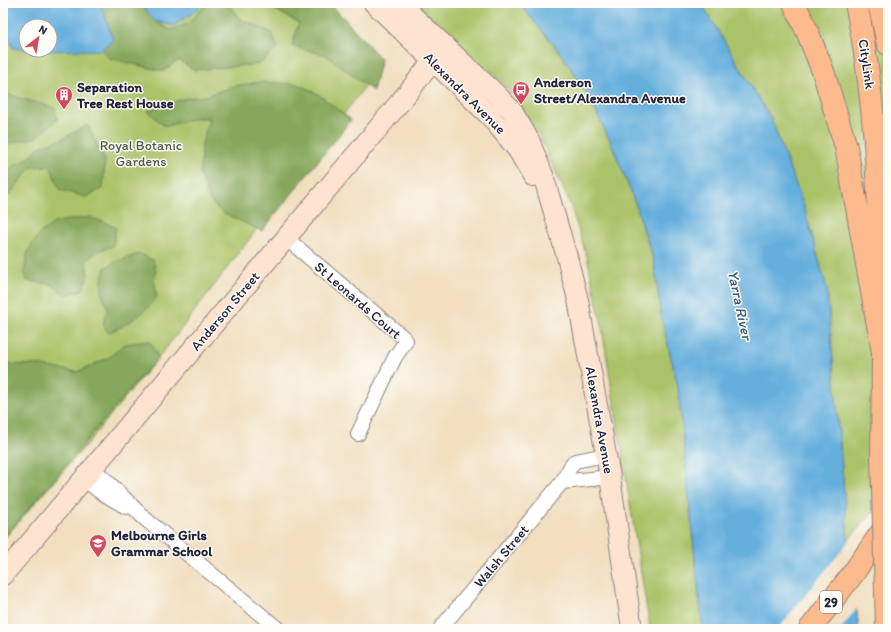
<svg xmlns="http://www.w3.org/2000/svg" width="891" height="632" viewBox="0 0 891 632" font-family="Itim,sans-serif">
  <style>
    .green { fill: #aac267; stroke: #667251; fill-rule: evenodd }
    .forest { fill: #87a85c; stroke: #54654c }
    .water { fill: #65afdd; stroke: #44688c }
    .pier { fill: #f1dfc0 }
    .lines { fill: none; stroke-linecap: round; stroke-linejoin: round }
    .street-casing { stroke: #8a807e; stroke-width: 16 }
    .secondary-casing { stroke: #8a807e; stroke-width: 22 }
    .highway-casing { stroke: #8a807e; stroke-width: 24 }
    .street { stroke: #fff; stroke-width: 14 }
    .secondary { stroke: #fee3d1; stroke-width: 20 }
    .highway { stroke: #fcba8d; stroke-width: 22 }
    .highway-bridge-casing { stroke: #8a807e; stroke-width: 24; stroke-linecap: butt }
    .highway-bridge { stroke: #fcba8d; stroke-width: 22 }
    .labels { text-anchor: middle; stroke-width: 3; stroke-linejoin: round; paint-order: stroke }
    .shield { fill: #fdfcf7; stroke: #646373; stroke-width: 1 }
    .shield-label { font-size: 13px; font-weight: bold; fill: #22223b }
    .street-label { font-size: 14px; fill: #22223b; stroke: #fdfcf7 }
    .poi-label { font-size: 14px; font-weight: bold; fill: #22223b; stroke: #fdfcf7; text-anchor: start }
    .park-label { font-size: 14px; fill: #525a4a; stroke: #fdfcf7 }
    .water-label { font-size: 15px; font-style: italic; fill: #3d5a7c; stroke: #fdfcf7 }
  </style>
  <rect width="100%" height="100%" fill="#fdfcf7"/>
  <filter id="ink" filterUnits="userSpaceOnUse"><feTurbulence type="fractalNoise" baseFrequency=".025" numOctaves="2"/><feDisplacementMap in="SourceGraphic" scale="8" xChannelSelector="R" yChannelSelector="G"/><feConvolveMatrix kernelMatrix="1 2 1 2 8 2 1 2 1" color-interpolation-filters="sRGB"/></filter>
  <filter id="wash" filterUnits="userSpaceOnUse"><feTurbulence type="fractalNoise" baseFrequency=".012" numOctaves="4" result="noise"/><feDisplacementMap in="SourceGraphic" scale="16" xChannelSelector="R" yChannelSelector="G"/><feGaussianBlur stdDeviation="0.9" result="paint"/><feColorMatrix in="noise" values="0 0 0 0 0 0 0 0 0 0 0 0 0 0 0 0 0 1.4 0 .05"/><feComposite in="paint" operator="in"/></filter>
  <g filter="url(#wash)">
    <rect width="100%" height="100%" fill="#f1dfc0"/>
    <!-- green -->
    <g class="green">
      <path d="M 3,3 L 328,3 L 381,65 L 175,337 L 86,445 L 3,540 ZM 26,26 L 50,26 L 50,50 L 26,50 Z"/>
      <polygon points="411,3 517,3 529,15 561,54 587,93 612,145 636,205 654,262 662,320 678,387 696,569 703,629 650,629 601,322 587,257 570,204 540,137 519,103 499,79 458,47"/>
      <polygon points="701,3 888,3 888,495 848,540 827,289 803,204 771,119"/>
    </g>
    <!-- forest -->
    <g class="forest">
      <polygon points="100,3 140,3 155,21 170,30 188,24 207,3 220,3 233,9 240,19 272,33 278,48 259,64 194,70 179,60 163,71 109,58 101,50 113,40"/>
      <polygon points="263,3 330,3 381,59 373,91 326,55 292,46 299,23"/>
      <polygon points="260,82 297,84 318,94 351,120 262,231 223,213 210,201 200,175 202,144 209,118 195,118 167,126 163,125 148,111 169,103 188,98 206,96 234,86"/>
      <polygon points="3,93 55,108 57,120 35,138 3,145"/>
      <polygon points="87,125 105,160 103,188 86,197 60,190 50,166 31,167 10,194 3,197 3,172 29,158 39,147 62,139"/>
      <polygon points="90,217 116,227 113,246 100,250 86,260 88,276 82,290 66,295 51,284 27,281 24,272 28,251 40,233 56,222"/>
      <path d="M 140,254 L 153,260 L 156,272 L 154,280 L 157,297 C 144,314 128,324 108,333 L 103,324 L 108,308 C 100,291 100,286 105,268 L 117,261 Z"/>
      <polygon points="150,341 159,358 137,381 3,539 3,364 37,365 77,372 108,358 125,344"/>
    </g>
    <!-- water -->
    <g class="water">
      <polygon points="3,3 100,3 113,40 101,50 34,51 28,50 50,50 50,26 26,26 26,50 13,48 3,24"/>
      <polygon points="140,3 201,3 196,11 173,26 155,21"/>
      <polygon points="517,3 701,3 771,119 803,204 827,289 848,540 859,629 703,629 696,569 678,387 662,320 654,262 636,205 612,145 587,93 561,54 529,15"/>
    </g>
    <!-- pier -->
    <polygon class="pier" points="850,540 858,607 841,629 778,629"/>
  </g>
  <g filter="url(#ink)">
    <g class="lines">
      <defs>
        <g id="street">
          <polyline points="286,238 397,332 404,338 406,341 395,357 358,434"/>
          <polyline points="93,469 107,481 143,517 278,629"/>
          <polyline points="84,479 99,491 126,507"/>
          <polyline points="562,482 610,477"/>
          <polyline points="440,629 562,482 571,466 575,461 606,455"/>
        </g>
        <g id="secondary">
          <polyline points="374,3 490,116 518,150 533,176"/>
          <polyline points="399,3 497,95 512,111 529,140 543,175 567,257 578,300 610,477 632,629"/>
          <polyline points="3,575 401,101 445,46"/>
        </g>
        <g id="highway">
          <polyline points="794,3 807,31 823,71 846,147 883,353"/>
          <path d="M 856,3 C 875,94 879,187 881,280"/>
          <polyline points="879,3 888,44"/>
          <polyline points="810,629 852,575 888,523"/>
        </g>
      </defs>
      <!-- street casing -->
      <use href="#street" class="street-casing"/>
      <!-- secondary casing -->
      <use href="#secondary" class="secondary-casing"/>
      <!-- highway casing -->
      <use href="#highway" class="highway-casing"/>
      <!-- street -->
      <use href="#street" class="street"/>
      <!-- secondary -->
      <use href="#secondary" class="secondary"/>
      <!-- highway -->
      <use href="#highway" class="highway"/>
      <defs>
        <polyline id="highway-bridge" points="883,353 882,454 887,629"/>
      </defs>
      <!-- highway-bridge casing -->
      <use href="#highway-bridge" class="highway-bridge-casing"/>
      <!-- highway-bridge -->
      <use href="#highway-bridge" class="highway-bridge"/>
    </g>
  </g>
  <!-- icons -->
  <defs>
    <symbol id="bus-pin" viewBox="-11 -11 22 30"><path d="M0 17L-7.5 6A9.5 9.5 0 1 1 7.5 6Z" fill="#d1495b" stroke="#fdfcf7"/><path d="M-5-6H5V4H4V6H2V4H-2V6H-4V4H-5ZM-3.5-4V0h7V-4ZM-3.5 1.2v1.5H-2V1.2ZM2 1.2v1.5H3.5V1.2Z" fill="#fff"/></symbol>
    <symbol id="building-pin" viewBox="-11 -11 22 30"><path d="M0 17L-7.5 6A9.5 9.5 0 1 1 7.5 6Z" fill="#d1495b" stroke="#fdfcf7"/><path d="M-4-6H4V6H1V3H-1V6H-4ZM-2.5-4.3h1.7v1.8h-1.7ZM.8-4.3h1.7v1.8H.8ZM-2.5-1h1.7V.8h-1.7ZM.8-1h1.7V.8H.8Z" fill="#fff"/></symbol>
    <symbol id="school-pin" viewBox="-11 -11 22 30"><path d="M0 17L-7.5 6A9.5 9.5 0 1 1 7.5 6Z" fill="#d1495b" stroke="#fdfcf7"/><path d="M0-5L7-2L0 1L-7-2ZM-4 1L0 2.5L4 1V4Q0 6-4 4Z" fill="#fff"/></symbol>
  </defs>
  <g fill-rule="evenodd">
    <use href="#bus-pin" x="511" y="80" width="20" height="27"/>
    <use href="#building-pin" x="54" y="85" width="20" height="27"/>
    <use href="#school-pin" x="88" y="533" width="20" height="27"/>
  </g>
  <g class="labels">
    <!-- shield labels -->
    <rect class="shield" x="820" y="591" width="22" height="22" rx="3"/>
    <g class="shield-label">
      <text x="831" y="607">29</text>
    </g>
    <!-- street labels -->
    <g class="street-label">
      <text transform="translate(867 64) rotate(82)" y="5">CityLink</text>
      <text transform="translate(465 93) rotate(45)" y="5">Alexandra Avenue</text>
      <text transform="translate(358 300) rotate(41)" y="5">St Leonards Court</text>
      <text transform="translate(225 311) rotate(-50)" y="5">Anderson Street</text>
      <text transform="translate(600 420) rotate(80)" y="5">Alexandra Avenue</text>
      <text transform="translate(501 556) rotate(-50)" y="5">Walsh Street</text>
    </g>
    <!-- poi labels -->
    <g class="poi-label">
      <text x="534" y="87">Anderson<tspan x="534" dy="16">Street/Alexandra Avenue</tspan></text>
      <text x="77" y="92">Separation<tspan x="77" dy="16">Tree Rest House</tspan></text>
      <text x="111" y="540">Melbourne Girls<tspan x="111" dy="16">Grammar School</tspan></text>
    </g>
    <!-- park labels -->
    <g class="park-label">
      <text x="141" y="150">Royal Botanic<tspan x="141" dy="16">Gardens</tspan></text>
    </g>
    <!-- water labels -->
    <g class="water-label">
      <text transform="translate(740 305) rotate(78)" y="5">Yarra River</text>
    </g>
  </g>
  <!-- margin -->
  <rect width="891" height="632" fill="none" stroke="#fdfcf7" stroke-width="16"/>
  <!-- north arrow -->
  <g transform="translate(38 38) rotate(31)"><circle r="19" fill="#fdfcf7" stroke="#a5a5ac"/>
  <path d="M0-3L7 15L0 10L-7 15Z" fill="#d1495b"/>
  <text y="-6" font-size="11" font-weight="bold" text-anchor="middle" fill="#22223b">N</text>
  </g>
</svg>
